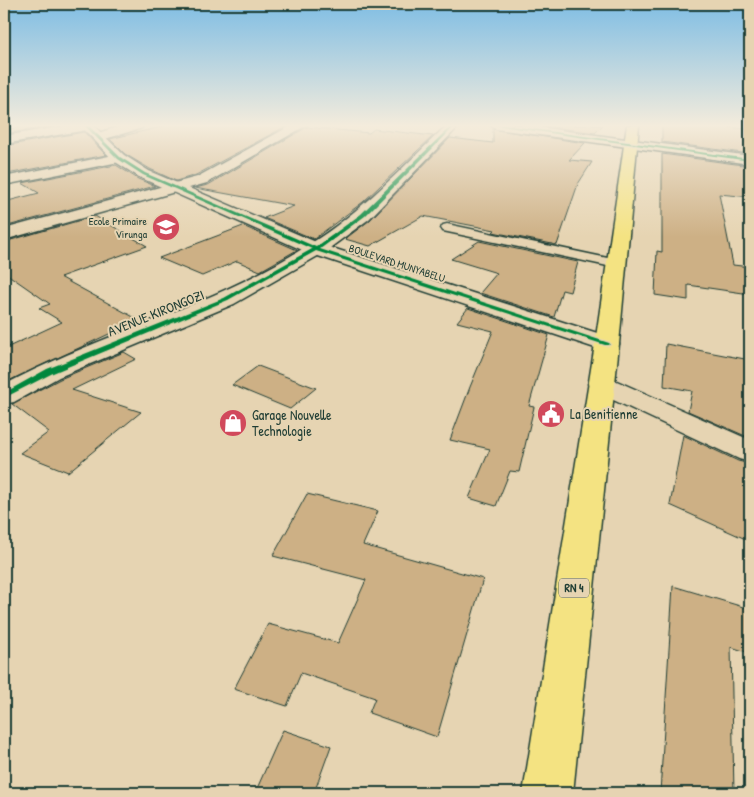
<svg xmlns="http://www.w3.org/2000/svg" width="754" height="797" viewBox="0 0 754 797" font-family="'Patrick Hand',sans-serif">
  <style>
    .building { fill: #cdb085; stroke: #1f3d34 }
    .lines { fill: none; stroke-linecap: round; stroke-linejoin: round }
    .service-casing { stroke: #1f3d34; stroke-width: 3 }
    .minor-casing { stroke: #1f3d34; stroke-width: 3 }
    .tertiary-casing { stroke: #1f3d34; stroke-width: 3 }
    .trunk-casing { stroke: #1f3d34; stroke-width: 3 }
    .service { fill: #e6d4b2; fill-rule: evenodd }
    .minor { fill: #e6d4b2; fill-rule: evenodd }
    .tertiary { fill: #e6d4b2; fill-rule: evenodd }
    .trunk { fill: #f4e382; fill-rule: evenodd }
    .cycleway-casing { stroke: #e6d4b2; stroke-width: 3 }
    .cycleway { fill: #00873e; fill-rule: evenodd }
    .labels { text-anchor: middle; stroke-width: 4; stroke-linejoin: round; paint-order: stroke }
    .far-poi-label { font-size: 11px; fill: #1f3d34; stroke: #e6d4b2; text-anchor: end }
    .far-street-label { font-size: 11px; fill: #1f3d34; stroke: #e6d4b2 }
    .shield { fill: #e6d4b2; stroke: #5b6a5a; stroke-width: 1 }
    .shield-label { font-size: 12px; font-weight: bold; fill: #1f3d34 }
    .street-label { font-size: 14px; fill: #1f3d34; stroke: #e6d4b2 }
    .poi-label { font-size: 14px; fill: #1f3d34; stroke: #e6d4b2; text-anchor: start }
  </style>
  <rect width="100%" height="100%" fill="#e6d4b2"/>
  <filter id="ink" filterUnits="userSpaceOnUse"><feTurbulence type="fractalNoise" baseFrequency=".02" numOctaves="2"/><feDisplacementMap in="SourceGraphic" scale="10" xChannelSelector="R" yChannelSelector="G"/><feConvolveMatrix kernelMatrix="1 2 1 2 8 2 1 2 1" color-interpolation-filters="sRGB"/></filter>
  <g filter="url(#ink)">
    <!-- building -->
    <g class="building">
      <polygon points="32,125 59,125 4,134 4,130"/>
      <polygon points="169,125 288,125 196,175 176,181 150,169 125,154 110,139"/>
      <polygon points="538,125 603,125 595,133"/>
      <polygon points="662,125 699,125 750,129 750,154 662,142"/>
      <polygon points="307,127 369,133 374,129 433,136 363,202 314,239 264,218 294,206 195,188 208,185"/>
      <polygon points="493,129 585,143 569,160 592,162 578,184 557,245 493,232 495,230 423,216 370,246 345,239 370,220 450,138 493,143"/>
      <polygon points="84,132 106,155 7,174 4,172 4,146"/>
      <polygon points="662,154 750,166 750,197 719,194 733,265 750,267 750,294 688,285 688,300 655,295 657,251 662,252"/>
      <polygon points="116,165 138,179 155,186 4,227 4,202 39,193 22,183"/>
      <polygon points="95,216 147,246 60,277 139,320 4,383 4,349 62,322 39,308 50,304 4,272 4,242"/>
      <polygon points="243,226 297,250 260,271 237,261 202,276 159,258"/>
      <polygon points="479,241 578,262 570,292 562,290 554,317 480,293 497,273 451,259"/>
      <polygon points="468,308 549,335 529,406 534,407 519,472 510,471 496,506 469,498 490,449 450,440 470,387 493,331 457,322"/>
      <polygon points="666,344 750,360 750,438 688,411 692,391 664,386"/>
      <polygon points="124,352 136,359 72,390 141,412 68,472 20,453 49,432 12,404 60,379"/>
      <polygon points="258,366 316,388 290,409 232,385"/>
      <polygon points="683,435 738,461 750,464 750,541 670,505"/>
      <polygon points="307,494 378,511 363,545 483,579 437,737 369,713 375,698 301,673 287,706 234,689 268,624 338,643 366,580 273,556"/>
      <polygon points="673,586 750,609 750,653 731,647 734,793 660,793"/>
      <polygon points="283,730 331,746 314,793 255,793"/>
    </g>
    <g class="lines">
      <defs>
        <polygon id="service" points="447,224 617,260 624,264 617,268 443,231 441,228 443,225"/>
        <g id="minor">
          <polygon points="71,125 93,126 87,130 4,144 4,136"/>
          <polygon points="125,125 144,125 142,128 98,141 92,137 94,134"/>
          <polygon points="292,125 307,125 207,183 4,240 4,229 197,177"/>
          <path d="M 447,125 L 460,125 L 369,219 L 323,253 L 234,304 L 59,377 L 14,402 L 4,404 L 4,385 C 103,332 215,306 310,244 C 361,212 403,167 447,125 Z"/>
          <polygon points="490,125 523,125 750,156 750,164 496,129"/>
          <polygon points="119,154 126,158 124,161 4,185 4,177"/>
        </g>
        <g id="tertiary">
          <polygon points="80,125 93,125 124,155 149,171 323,245 616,339 619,344 616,349 607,351 598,349 309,253 139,177 114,161"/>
          <polygon points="601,376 610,378 750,440 750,462 739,459 592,390 588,384 592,378"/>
        </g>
        <polygon id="trunk" points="627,125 639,125 619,344 573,793 523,793 595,344"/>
      </defs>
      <!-- service casing -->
      <use href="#service" class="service-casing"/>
      <!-- minor casing -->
      <use href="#minor" class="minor-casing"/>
      <!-- tertiary casing -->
      <use href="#tertiary" class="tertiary-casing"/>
      <!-- trunk casing -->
      <use href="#trunk" class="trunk-casing"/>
      <!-- service -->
      <use href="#service" class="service"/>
      <!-- minor -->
      <use href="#minor" class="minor"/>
      <!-- tertiary -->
      <use href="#tertiary" class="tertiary"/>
      <!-- trunk -->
      <use href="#trunk" class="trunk"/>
      <defs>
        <g id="cycleway">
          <polygon points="84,125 88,125 120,157 145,173 316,247 361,214 452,125 456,125 365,216 320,249 609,343 610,344 609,345 605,345 316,251 228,300 53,373 4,398 4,393 47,369 224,298 312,249 143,175 118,159"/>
          <polygon points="494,125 504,125 750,159 750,161"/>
        </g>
      </defs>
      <!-- cycleway casing -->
      <use href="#cycleway" class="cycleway-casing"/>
      <!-- cycleway -->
      <use href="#cycleway" class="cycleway"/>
    </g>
  </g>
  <!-- sky -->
  <linearGradient id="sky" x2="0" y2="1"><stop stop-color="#7ebde4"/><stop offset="0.53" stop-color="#f4ecdc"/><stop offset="1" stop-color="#f4ecdc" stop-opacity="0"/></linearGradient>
  <rect width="754" height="237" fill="url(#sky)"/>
  <!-- icons -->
  <defs>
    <symbol id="school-disc" viewBox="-11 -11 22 22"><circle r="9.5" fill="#d1495b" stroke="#e6d4b2"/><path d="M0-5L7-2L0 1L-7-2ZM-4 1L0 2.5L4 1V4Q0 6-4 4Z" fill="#fff"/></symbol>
    <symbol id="civic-disc" viewBox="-11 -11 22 22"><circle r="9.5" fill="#d1495b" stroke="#e6d4b2"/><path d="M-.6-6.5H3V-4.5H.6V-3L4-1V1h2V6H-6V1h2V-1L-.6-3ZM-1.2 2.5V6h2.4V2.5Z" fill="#fff"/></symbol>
    <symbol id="shop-disc" viewBox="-11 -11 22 22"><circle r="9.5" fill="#d1495b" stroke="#e6d4b2"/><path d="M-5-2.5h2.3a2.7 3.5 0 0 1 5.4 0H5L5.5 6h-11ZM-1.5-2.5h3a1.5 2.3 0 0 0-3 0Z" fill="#fff"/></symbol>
  </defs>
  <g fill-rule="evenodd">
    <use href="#school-disc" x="150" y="211" width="32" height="32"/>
    <use href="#civic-disc" x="535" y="398" width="32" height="32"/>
    <use href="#shop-disc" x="217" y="407" width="32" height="32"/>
  </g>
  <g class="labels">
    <!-- far-poi labels -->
    <g class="far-poi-label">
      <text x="147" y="225">Ecole Primaire<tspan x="147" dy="13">Virunga</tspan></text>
    </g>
    <!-- far-street labels -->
    <g class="far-street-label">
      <text transform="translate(397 263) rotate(18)" y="4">BOULEVARD MUNYABELU</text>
    </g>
    <!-- shield labels -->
    <rect class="shield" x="559" y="578.5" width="30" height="19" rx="4"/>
    <g class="shield-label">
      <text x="574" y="592">RN 4</text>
    </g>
    <!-- street labels -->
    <g class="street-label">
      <text transform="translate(156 313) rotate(-22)" y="5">AVENUE KIRONGOZI</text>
    </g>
    <!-- poi labels -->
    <g class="poi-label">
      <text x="570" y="419">La Benitienne</text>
      <text x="252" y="420">Garage Nouvelle<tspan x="252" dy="16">Technologie</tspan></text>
    </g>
  </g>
  <!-- margin -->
  <rect width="754" height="797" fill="none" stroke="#e6d4b2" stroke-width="20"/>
  <rect x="10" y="10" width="734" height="777" fill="none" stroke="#1f3d34" stroke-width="2" filter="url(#ink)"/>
</svg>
